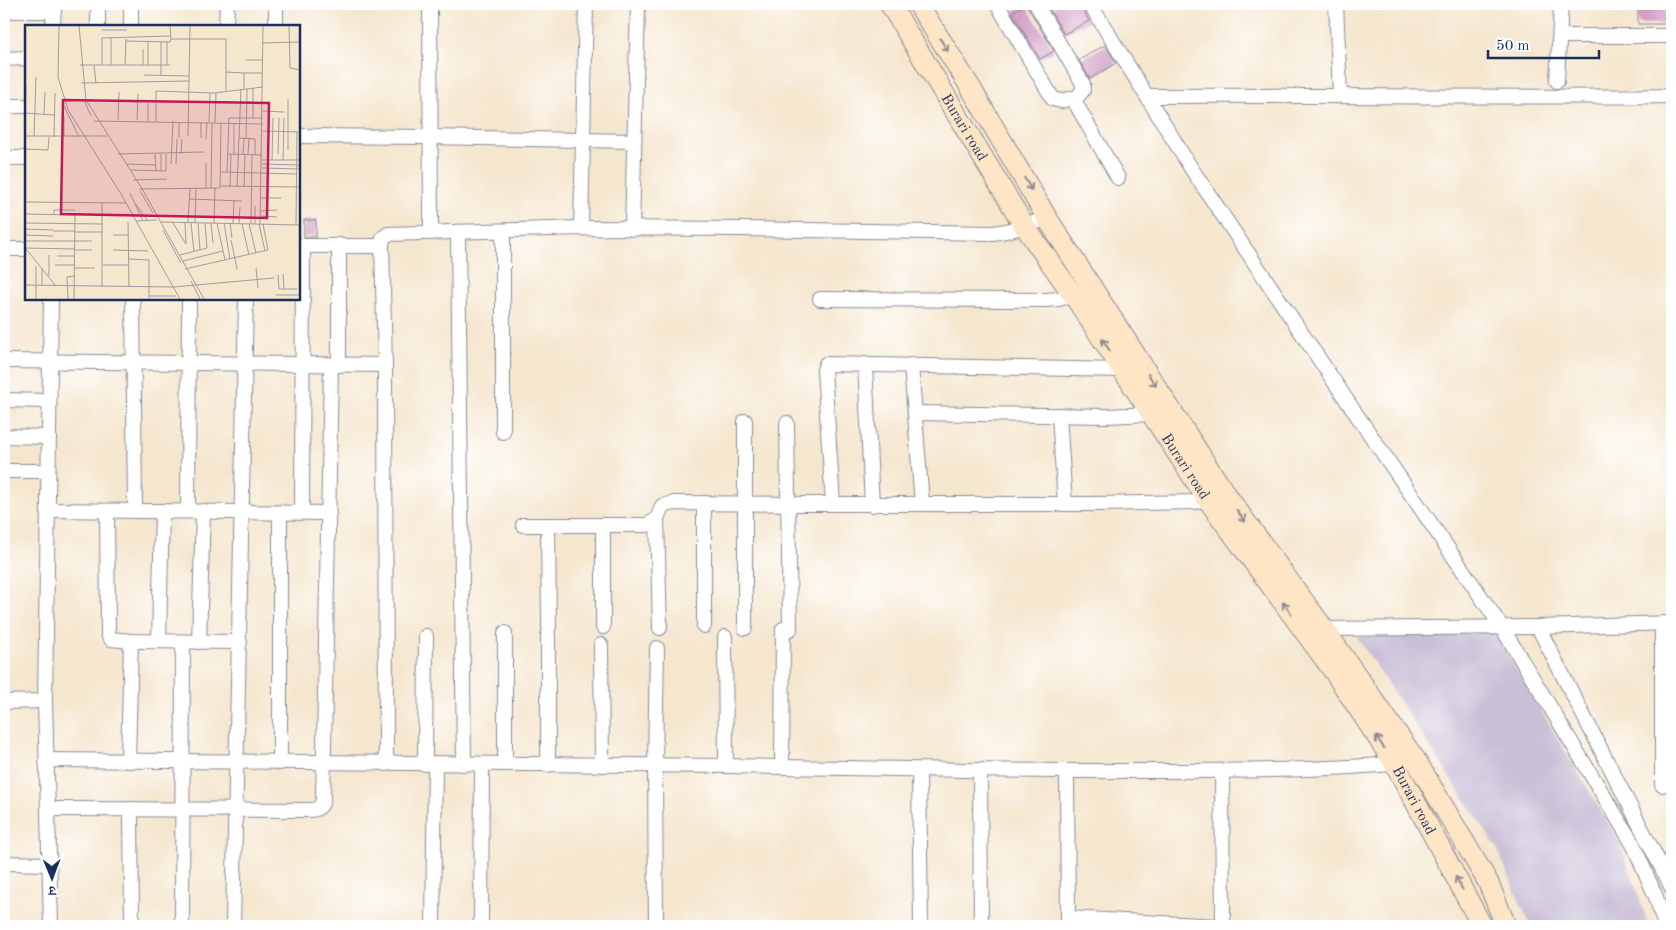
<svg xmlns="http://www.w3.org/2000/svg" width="1676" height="930" viewBox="0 0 1676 930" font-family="'Old Standard TT','Noto Serif Devanagari',serif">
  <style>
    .industrial { fill: #c9bfd7 }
    .building { fill: #d49dc6 }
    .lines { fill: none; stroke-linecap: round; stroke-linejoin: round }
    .street-casing { stroke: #888a96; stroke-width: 16 }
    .secondary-casing { stroke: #888a96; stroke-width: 22 }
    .street { stroke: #fff; stroke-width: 14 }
    .secondary { stroke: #fde5c5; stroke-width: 20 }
    .oneway { stroke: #8c8a92 }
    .labels { text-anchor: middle; stroke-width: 4; stroke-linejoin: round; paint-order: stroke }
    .street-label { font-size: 15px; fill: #1b2f5e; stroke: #fff }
    .inset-road { fill: none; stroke: #9e9da1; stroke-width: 1 }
    .view { fill: #c2185b; fill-opacity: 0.15; stroke: #c2185b; stroke-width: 2.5 }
    .inset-edge { fill: none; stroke: #1b2f5e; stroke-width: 2.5 }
  </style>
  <rect width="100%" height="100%" fill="#fff"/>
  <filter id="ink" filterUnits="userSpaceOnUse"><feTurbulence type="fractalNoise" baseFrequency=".02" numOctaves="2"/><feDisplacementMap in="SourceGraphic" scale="10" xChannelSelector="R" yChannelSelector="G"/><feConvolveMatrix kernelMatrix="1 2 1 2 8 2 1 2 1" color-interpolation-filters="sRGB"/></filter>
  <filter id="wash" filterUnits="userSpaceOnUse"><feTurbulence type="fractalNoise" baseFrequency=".0096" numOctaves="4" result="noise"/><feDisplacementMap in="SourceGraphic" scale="20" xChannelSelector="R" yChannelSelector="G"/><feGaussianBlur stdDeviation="1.12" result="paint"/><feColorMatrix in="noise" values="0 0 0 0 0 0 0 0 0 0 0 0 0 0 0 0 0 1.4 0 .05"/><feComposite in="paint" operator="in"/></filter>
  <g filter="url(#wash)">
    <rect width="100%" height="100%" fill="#f5e6ce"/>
    <!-- industrial -->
    <polygon class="industrial" points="1493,630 1619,841 1649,926 1530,926 1497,848 1357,637"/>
    <g id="blocks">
      <!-- building -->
      <g class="building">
        <polygon points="1027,4 1028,8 1054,51 1040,59 1012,12"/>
        <polygon points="1060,4 1079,4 1089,21 1064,34 1049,9"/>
        <polygon points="1670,7 1670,24 1638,24 1638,9"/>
        <polygon points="1105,45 1116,63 1090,79 1079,60"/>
        <rect x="304" y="220" width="12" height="17"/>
      </g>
    </g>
  </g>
  <g filter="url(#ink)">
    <use href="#blocks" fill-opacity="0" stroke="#888a96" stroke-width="1"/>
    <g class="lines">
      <defs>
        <g id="street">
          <polyline points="131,4 131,26"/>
          <polyline points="430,4 431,233"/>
          <polyline points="997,4 1053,99 1061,101 1077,97"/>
          <polyline points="1036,4 1083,84 1083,90 1075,100 1076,104 1118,178"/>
          <polyline points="1090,4 1191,168 1352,408 1501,626 1633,844 1656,897 1665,926"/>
          <polyline points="1336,4 1340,95"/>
          <polyline points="4,11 54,11"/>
          <polyline points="53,26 54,4"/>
          <polyline points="98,26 98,4"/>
          <polyline points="226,26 227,4"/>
          <polyline points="276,26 276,4"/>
          <polyline points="1560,36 1672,36"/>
          <polyline points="4,59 26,58"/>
          <polyline points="1557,81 1561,4"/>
          <path d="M 1147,96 C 1322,95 1497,98 1672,96"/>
          <polyline points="4,106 26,106"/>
          <polyline points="299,136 431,137 634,141"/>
          <polyline points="4,158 26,158"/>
          <polyline points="581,228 586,4"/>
          <polyline points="632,229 638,4"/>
          <polyline points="458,233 464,764"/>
          <polyline points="299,246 382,246"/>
          <polyline points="4,249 26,249"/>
          <polyline points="51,299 45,701 51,926"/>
          <polyline points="133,299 135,511"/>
          <polyline points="820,299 1045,300 1059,299 1081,293"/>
          <polyline points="4,361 385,365"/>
          <polyline points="865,364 872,505"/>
          <polyline points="339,365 339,245"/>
          <polyline points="911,365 922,504"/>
          <polyline points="4,400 49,401"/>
          <polyline points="915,413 1107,416 1151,414"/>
          <polyline points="1059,415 1065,504"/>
          <polyline points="745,421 745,628"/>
          <polyline points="503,432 503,231"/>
          <polyline points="4,436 49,437"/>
          <polyline points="4,471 48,471"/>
          <polyline points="833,504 824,370 826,364 1122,370"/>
          <polyline points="48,510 329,513"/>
          <polyline points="107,511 108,630 108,635 111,639 131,641 240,642"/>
          <polyline points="188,511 189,299"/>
          <polyline points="302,512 303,246"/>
          <polyline points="657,519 660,628"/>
          <polyline points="523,525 647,525 657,519 662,506 674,503 807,504 1096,504 1195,502 1213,497"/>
          <polyline points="548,525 549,627"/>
          <polyline points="1662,623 1662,785"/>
          <polyline points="704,626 704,503"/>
          <polyline points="603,627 603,525"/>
          <polyline points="1538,627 1672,888"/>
          <polyline points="1319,633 1324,629 1538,627 1672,623"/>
          <polyline points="725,637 726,766"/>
          <polyline points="159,641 162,511"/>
          <polyline points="199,642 203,511"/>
          <polyline points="601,645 602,765"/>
          <polyline points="4,702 45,701"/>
          <path d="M 46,760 C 273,763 501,762 728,766 C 866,768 1005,772 1144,771 C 1230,771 1316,771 1402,763"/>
          <polyline points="128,761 131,641"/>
          <polyline points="280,763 280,512"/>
          <path d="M 386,764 L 385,365 L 382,246 L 383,238 L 388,234 L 581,228 L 743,229 L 993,233 C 1012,231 1029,225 1047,218"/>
          <polyline points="425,764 426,636"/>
          <polyline points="505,764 505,633"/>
          <polyline points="548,765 548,635"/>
          <polyline points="782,767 783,629 790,629 787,423"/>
          <polyline points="980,770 981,926"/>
          <polyline points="919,771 921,926"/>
          <polyline points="1222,771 1223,926"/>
          <polyline points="1067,772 1068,926"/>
          <path d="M 48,809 L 309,810 C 317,810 320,808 323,801 L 331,365"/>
          <polyline points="131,809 132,926"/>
          <polyline points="4,863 49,864"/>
          <polyline points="1068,918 1218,926"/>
          <polyline points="182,926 183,642"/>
          <polyline points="233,926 246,299"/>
          <polyline points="433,926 435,764"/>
          <polyline points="481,926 482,764"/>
          <polyline points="656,926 655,766 657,648"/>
        </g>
        <g id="secondary">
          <path id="s1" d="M 890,4 L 1025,227 L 1074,296 L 1208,500 L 1335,673 L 1395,764 L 1482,926"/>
          <polyline points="918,4 969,85 1047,218 1224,492 1324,629 1417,762 1488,882 1506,926"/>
        </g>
      </defs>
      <!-- street casing -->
      <use href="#street" class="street-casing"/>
      <!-- secondary casing -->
      <use href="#secondary" class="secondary-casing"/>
      <!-- street -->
      <use href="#street" class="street"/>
      <!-- secondary -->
      <use href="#secondary" class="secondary"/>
    </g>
    <!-- one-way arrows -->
    <defs><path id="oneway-shaft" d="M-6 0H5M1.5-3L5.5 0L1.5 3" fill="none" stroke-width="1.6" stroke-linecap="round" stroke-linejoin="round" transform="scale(1.25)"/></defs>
    <g class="oneway">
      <use href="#oneway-shaft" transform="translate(944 45) rotate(58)"/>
      <use href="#oneway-shaft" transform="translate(1028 184) rotate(59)"/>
      <use href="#oneway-shaft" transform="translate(1106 345) rotate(-123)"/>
      <use href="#oneway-shaft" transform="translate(1152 380) rotate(57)"/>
      <use href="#oneway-shaft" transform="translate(1241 516) rotate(54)"/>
      <use href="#oneway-shaft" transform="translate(1287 608) rotate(-127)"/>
      <use href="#oneway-shaft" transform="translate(1380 742) rotate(-123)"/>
      <use href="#oneway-shaft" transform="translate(1459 883) rotate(-118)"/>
    </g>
  </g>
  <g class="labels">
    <!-- street labels -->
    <g class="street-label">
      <text dy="5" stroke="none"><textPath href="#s1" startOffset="144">Burari road</textPath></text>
      <text dy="5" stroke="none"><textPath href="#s1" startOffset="549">Burari road</textPath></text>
      <text dy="5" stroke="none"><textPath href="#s1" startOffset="954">Burari road</textPath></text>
    </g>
  </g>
  <!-- overview -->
  <g transform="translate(25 25)">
    <rect width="275" height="275" fill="#f5e6ce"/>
    <path class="inset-road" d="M 34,1 L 33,52 L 43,85 L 96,169 L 155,274M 54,1 L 61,75 L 116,162 L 179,274M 145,1 L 146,14 L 201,14 L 201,47 L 219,48 L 219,64M 264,1 L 265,43 L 275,45M 77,5 L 102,5M 86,13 L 86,40M 101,16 L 145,17 L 146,14M 123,16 L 123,40M 237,18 L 275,17M 221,35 L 237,35M 55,40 L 145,40M 69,40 L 71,58M 77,40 L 77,13 L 145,11M 100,40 L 101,14M 118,40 L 118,24M 142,40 L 142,17M 201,47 L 201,67M 219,48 L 237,48M 119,50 L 164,51M 136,50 L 136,16M 56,58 L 164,56M 59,75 L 66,91M 94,76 L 113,77M 38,79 L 54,112M 238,86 L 259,87M 0,88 L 29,90M 19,89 L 20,67M 0,90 L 1,61M 228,93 L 228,63M 93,95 L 94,67M 112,95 L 113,69M 69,96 L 238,99M 123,96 L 123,75M 131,96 L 131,66 L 189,68 L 238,62M 184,97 L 185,68M 190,98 L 191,68M 238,106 L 275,107M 0,111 L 82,111M 163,111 L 165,1M 9,112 L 11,52M 29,112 L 30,68M 39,112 L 39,92M 154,113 L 154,97M 176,113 L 176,97M 214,113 L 230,114 L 230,130M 221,113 L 222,64M 181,114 L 182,97M 0,124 L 23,125 L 24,112M 263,125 L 263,74M 93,129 L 179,127M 130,129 L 131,146M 136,129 L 136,146M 156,129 L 157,114M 203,129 L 237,130M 209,129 L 209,98M 218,129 L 219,113M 223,129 L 224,113M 253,129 L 254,93M 237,135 L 275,135M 247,135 L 248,93M 258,135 L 259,93M 102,139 L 130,140M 146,139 L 148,96M 151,139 L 152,114M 237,139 L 275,140M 237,143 L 275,144M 105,145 L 141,146 L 141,129M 196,147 L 272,149M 202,147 L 204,93 L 238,93M 108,155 L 142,154M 196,161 L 275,162M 205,162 L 206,129M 212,162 L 216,64M 219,162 L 220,129M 181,163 L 181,138M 186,163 L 187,98M 114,164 L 195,163 L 196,98M 115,166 L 128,188M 105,168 L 118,196M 236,173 L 256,173M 164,174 L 217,176M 0,177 L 101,178M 77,178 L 77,262M 110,178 L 123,196M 236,186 L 252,185M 0,189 L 50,190 L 49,274M 29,189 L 29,185 L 50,185M 236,191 L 252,192M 111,196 L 132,195M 103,197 L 104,262M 136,197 L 275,200M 163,197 L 165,163M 0,198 L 78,199M 148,198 L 161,219 L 160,198M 166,198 L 169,226M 170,198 L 171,163M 173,198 L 175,225M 186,198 L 188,218M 189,198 L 190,163M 192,198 L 200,235M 199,198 L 205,234M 205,198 L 207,213M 208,199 L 209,175M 214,199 L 215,182M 217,199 L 224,230M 224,199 L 231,228M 226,199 L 227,129M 230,199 L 230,181M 234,199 L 240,226M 235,199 L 238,1M 271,200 L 272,107M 0,204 L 28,205M 138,205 L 156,238M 28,206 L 50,206M 50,207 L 78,207M 0,210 L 28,211M 88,210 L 104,210M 206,215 L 212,244M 0,216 L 67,216M 0,223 L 50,224M 1,224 L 31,261M 50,225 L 67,225M 88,225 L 123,226M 155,230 L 182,223 L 180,198M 32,231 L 50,231M 104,234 L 124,235 L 124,274M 158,236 L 198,226M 30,240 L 50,240M 78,240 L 104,240M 50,243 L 70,243M 231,243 L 233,263M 160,244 L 243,225 L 238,199M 258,249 L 259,264M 253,250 L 254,264 L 272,264M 24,251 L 24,230M 166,256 L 175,274M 0,260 L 149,262 L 249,253M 17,261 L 17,244M 251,270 L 275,270M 124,271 L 151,271M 11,274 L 11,241M 43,274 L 42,252 L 50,251"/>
    <path class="view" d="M 38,75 L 244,78 L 242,193 L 36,189 Z"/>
    <rect width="275" height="275" class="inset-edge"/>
  </g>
  <!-- margin -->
  <rect width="1676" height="930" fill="none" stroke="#fff" stroke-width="20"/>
  <!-- north arrow -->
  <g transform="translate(52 878) rotate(179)" stroke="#ffffff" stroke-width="4" paint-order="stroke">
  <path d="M0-4L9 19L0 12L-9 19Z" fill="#1b2f5e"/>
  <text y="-8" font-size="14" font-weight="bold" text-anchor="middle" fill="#1b2f5e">उ</text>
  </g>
  <!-- scale -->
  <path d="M1488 50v8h111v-8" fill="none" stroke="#1b2f5e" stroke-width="2.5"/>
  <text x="1496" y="50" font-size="15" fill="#1b2f5e" stroke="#ffffff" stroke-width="4" paint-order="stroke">50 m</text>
</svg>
